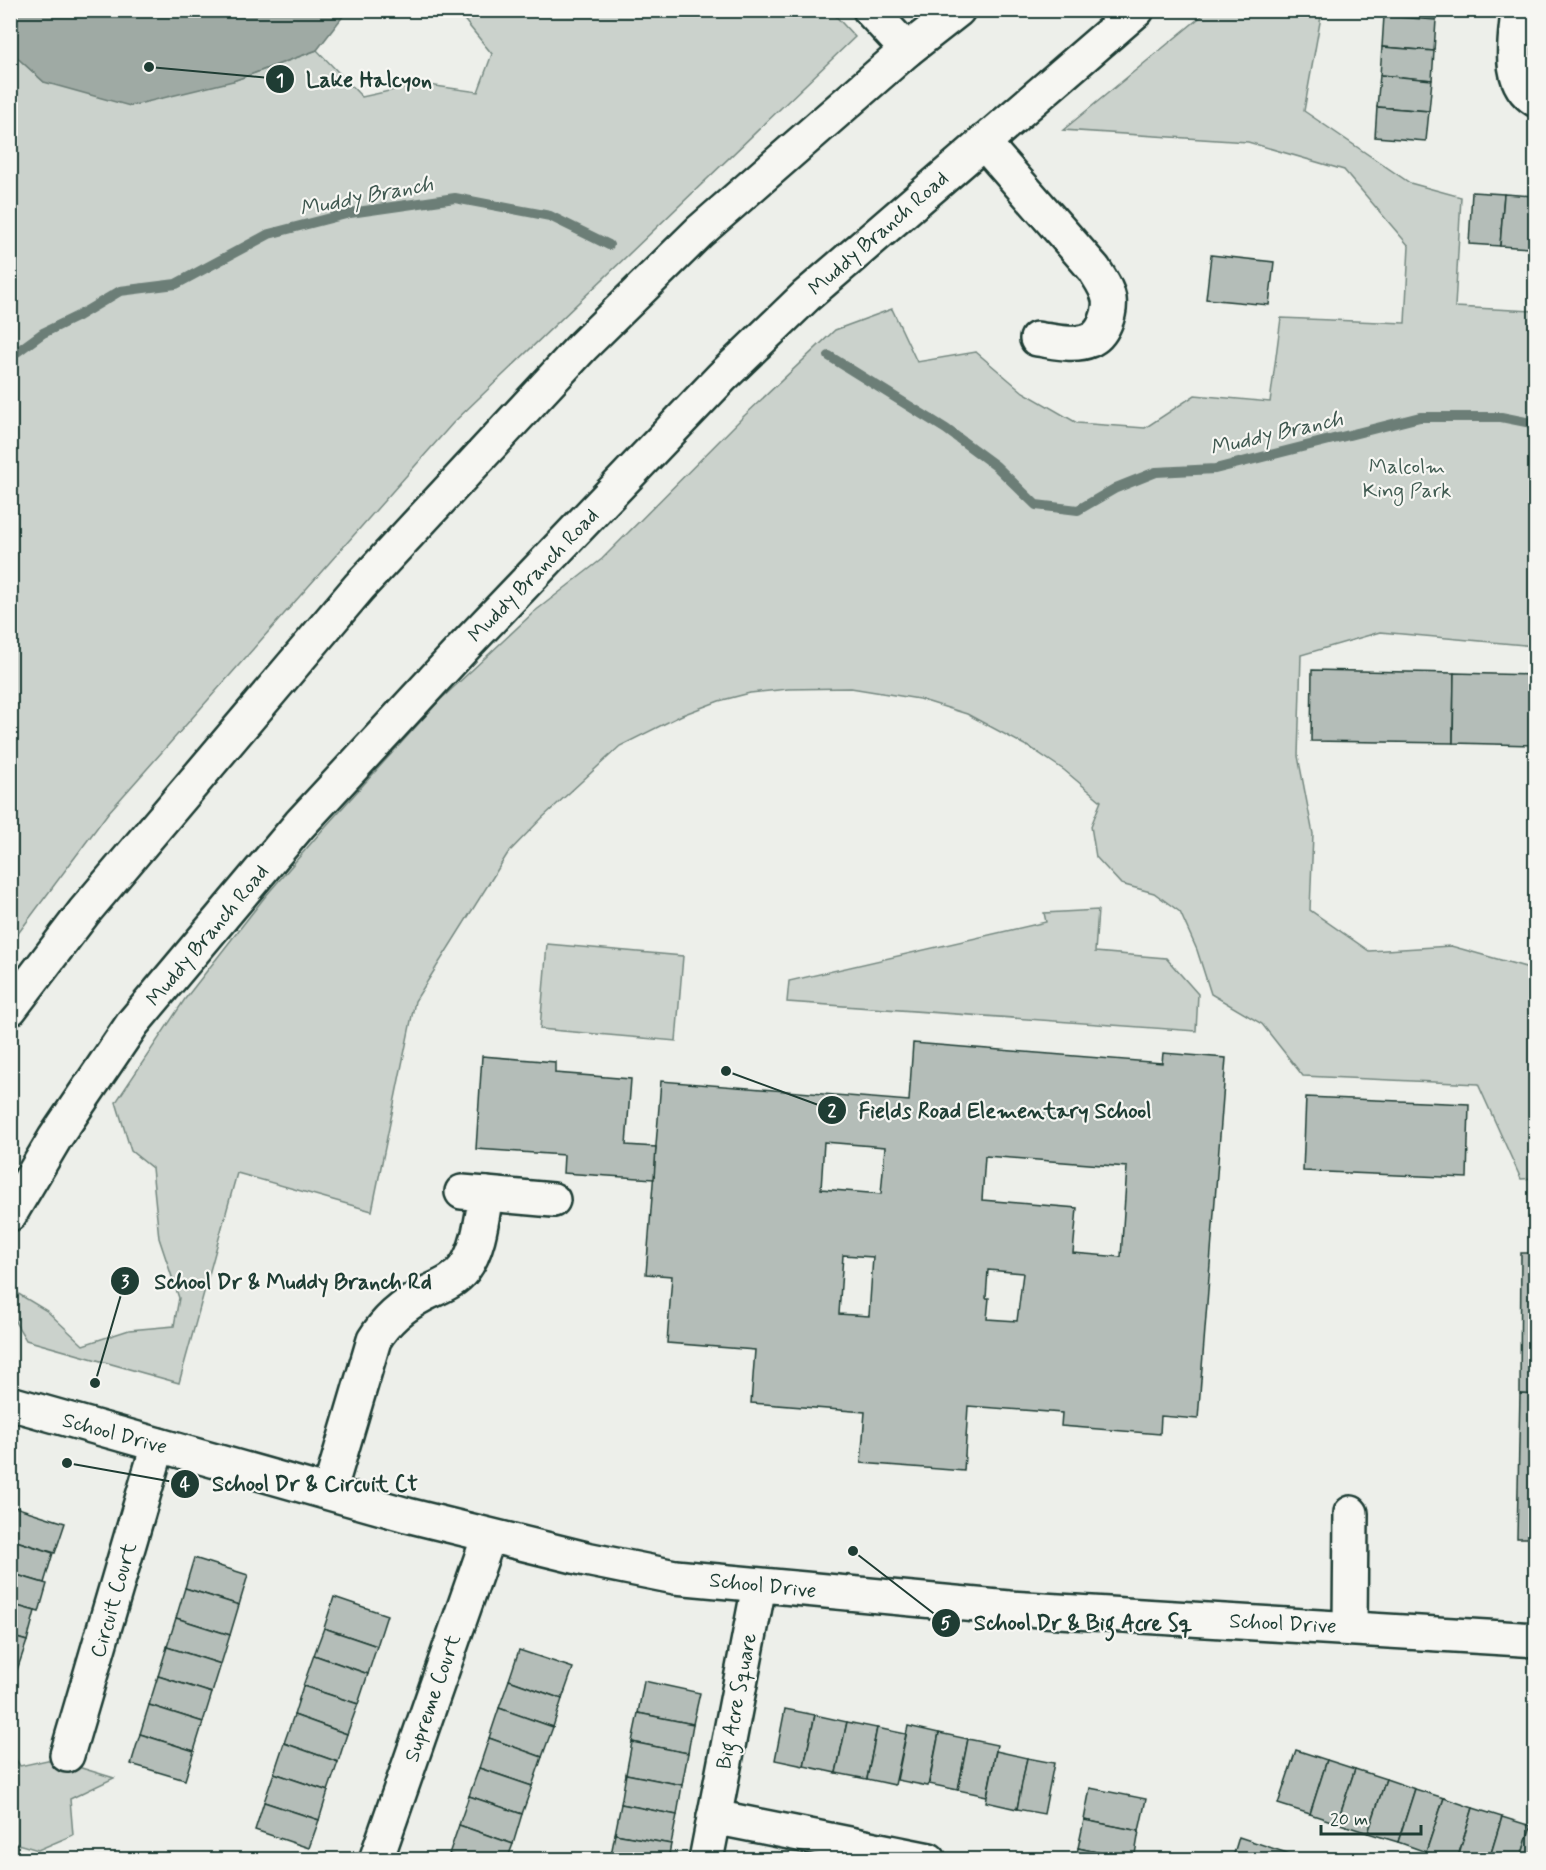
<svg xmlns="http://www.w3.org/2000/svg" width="1546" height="1870" viewBox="0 0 1546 1870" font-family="Mynerve,sans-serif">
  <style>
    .green { fill: #cbd2cc; stroke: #758880; stroke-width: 1.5 }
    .water { fill: #9faaa4; stroke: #6c7e77; stroke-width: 1.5 }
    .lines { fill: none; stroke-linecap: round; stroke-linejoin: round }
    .stream { stroke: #6c7e77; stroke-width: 10 }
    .building { fill: #b4bdb8; stroke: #1f3d34; stroke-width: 1.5; fill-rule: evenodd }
    .minor-casing { stroke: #1f3d34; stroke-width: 38 }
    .major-casing { stroke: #1f3d34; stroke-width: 38 }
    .minor { stroke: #f6f6f2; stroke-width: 33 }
    .major { stroke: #f6f6f2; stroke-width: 33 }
    .labels { text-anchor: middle; stroke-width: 4.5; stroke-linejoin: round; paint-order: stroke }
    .street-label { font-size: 21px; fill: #1f3d34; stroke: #f6f6f2 }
    .park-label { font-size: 21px; fill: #415b52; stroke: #f6f6f2 }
    .water-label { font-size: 22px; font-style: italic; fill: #3f5850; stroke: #f6f6f2 }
    .leader { fill: none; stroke: #1f3d34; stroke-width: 2 }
    .callout-dot { fill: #1f3d34; stroke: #f6f6f2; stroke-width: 2 }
    .mark-label { font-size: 18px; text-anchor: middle; font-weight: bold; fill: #fff }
    .callout-label { font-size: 22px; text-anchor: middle; font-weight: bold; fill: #1f3d34; stroke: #f6f6f2; stroke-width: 4.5; stroke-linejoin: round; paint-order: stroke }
  </style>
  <rect width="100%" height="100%" fill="#edefea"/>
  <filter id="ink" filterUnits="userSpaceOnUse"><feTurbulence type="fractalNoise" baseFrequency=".0167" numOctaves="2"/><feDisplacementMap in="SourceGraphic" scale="12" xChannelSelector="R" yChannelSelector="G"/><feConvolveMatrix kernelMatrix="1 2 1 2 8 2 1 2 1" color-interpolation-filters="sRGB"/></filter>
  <g filter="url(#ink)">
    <!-- green -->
    <g class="green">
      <path d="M 1209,10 L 1322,11 L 1304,111 L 1410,183 L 1461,197 L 1455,307 L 1535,311 L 1535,646 L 1380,632 L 1301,655 L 1298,756 L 1313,834 L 1310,910 L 1369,951 L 1451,946 L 1529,968 L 1535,975 L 1535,1178 L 1521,1179 L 1478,1084 L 1303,1076 L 1262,1024 L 1211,994 L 1197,950 L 1180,912 L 1154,893 L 1121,884 L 1096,857 L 1091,826 L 1101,801 L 1064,770 L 1034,750 L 967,714 L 919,699 L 851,688 L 788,689 L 750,693 L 719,701 L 682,715 L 620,746 L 542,818 L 508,853 L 415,1001 L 372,1211 L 237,1173 L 179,1383 L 26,1340 C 16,1322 4,1312 17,1293 L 47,1311 L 83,1345 L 129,1330 L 174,1326 L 179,1298 L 159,1238 L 152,1168 L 131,1151 L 116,1102 L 185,999 L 264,898 L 325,827 L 440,700 L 534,612 L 602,559 L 744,416 L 835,330 L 892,309 L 917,362 L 976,352 L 1023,392 L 1077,423 L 1145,428 L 1195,395 L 1270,402 L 1281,318 L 1405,323 L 1409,246 L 1344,170 L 1248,142 L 1063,130 Z"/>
      <polygon points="459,11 831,11 855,37 453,423 108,813 11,943 11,52 44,82 233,81 317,50 362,97 421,84 478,92 492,54 462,17"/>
      <polygon points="1098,910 1095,952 1166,958 1198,994 1196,1031 787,1002 789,981 1046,922 1044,913"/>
      <polygon points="547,944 683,956 676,1041 540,1029"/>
      <polygon points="10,1750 20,1766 52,1759 114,1778 70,1799 73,1835 38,1850 11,1842"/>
    </g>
    <!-- water -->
    <polygon class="water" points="11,10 347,10 347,11 317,50 233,81 130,106 44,82 11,52"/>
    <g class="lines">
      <!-- stream -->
      <g class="stream">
        <polyline points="829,356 946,429 996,466 1036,505 1078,510 1116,488 1156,472 1215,469 1420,417 1501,417 1536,424"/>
        <polyline points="10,357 43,333 78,316 120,291 176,284 269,234 350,213 455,198 550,216 609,245"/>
      </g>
    </g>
    <!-- building -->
    <g class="building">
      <polygon points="1385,10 1437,10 1436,20 1384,16"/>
      <polygon points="1384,16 1436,20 1434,51 1382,47"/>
      <polygon points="1382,47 1434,51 1432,80 1380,75"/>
      <polygon points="1380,75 1432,80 1429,111 1377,107"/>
      <polygon points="1377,107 1429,111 1426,141 1375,137"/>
      <polygon points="1472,192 1504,194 1500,246 1469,244"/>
      <polygon points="1504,194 1534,196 1530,248 1500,246"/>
      <polygon points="1534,199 1536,200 1536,252 1530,252"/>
      <polygon points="1211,255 1274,262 1269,305 1206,299"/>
      <polygon points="1312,670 1454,673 1453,743 1311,741"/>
      <polygon points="1454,673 1536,675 1536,745 1453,743"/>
      <path d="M 913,1043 L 1162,1063 L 1163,1053 L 1226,1058 L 1198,1419 L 1161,1416 L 1160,1434 L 1061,1426 L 1062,1413 L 968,1406 L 964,1471 L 861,1463 L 865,1412 L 751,1403 L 755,1350 L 667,1343 L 672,1276 L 646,1274 L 661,1081 L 909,1101 ZM 824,1142 L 885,1147 L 881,1194 L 821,1189 ZM 985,1156 L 1127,1167 L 1121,1257 L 1073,1253 L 1077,1208 L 982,1200 ZM 843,1255 L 873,1257 L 869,1316 L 839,1314 ZM 988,1270 L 1023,1273 L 1017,1321 L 987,1319 L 989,1298 L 986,1298 Z"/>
      <polygon points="482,1056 555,1062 555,1073 631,1079 626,1145 656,1147 654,1179 563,1173 564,1155 476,1149"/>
      <polygon points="1306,1097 1469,1104 1467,1178 1303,1171"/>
      <polygon points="1521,1253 1536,1253 1536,1395 1520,1394"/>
      <polygon points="1520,1394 1536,1395 1536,1538 1517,1538"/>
      <polygon points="15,1507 65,1523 55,1553 10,1539 10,1521"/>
      <polygon points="10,1539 53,1553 44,1583 10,1573"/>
      <polygon points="194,1558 248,1575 239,1605 185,1588"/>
      <polygon points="10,1573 47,1584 39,1612 10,1604"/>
      <polygon points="185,1588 239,1605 230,1635 176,1618"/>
      <polygon points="334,1597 387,1615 377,1646 324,1628"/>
      <polygon points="10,1604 35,1611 27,1641 10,1636"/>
      <polygon points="176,1618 230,1635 221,1664 167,1647"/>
      <polygon points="324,1628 377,1646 368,1674 314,1655"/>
      <polygon points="10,1636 27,1641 17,1670 10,1667"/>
      <polygon points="167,1647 221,1664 212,1693 158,1676"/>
      <polygon points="519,1650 573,1668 562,1699 509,1680"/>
      <polygon points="314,1655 368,1674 358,1704 303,1686"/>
      <polygon points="158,1676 212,1693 203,1722 149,1705"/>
      <polygon points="509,1680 562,1699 553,1727 499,1708"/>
      <polygon points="644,1681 700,1693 693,1724 638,1713"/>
      <polygon points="303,1686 358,1704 347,1734 294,1715"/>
      <polygon points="149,1705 203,1722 194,1751 140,1734"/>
      <polygon points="499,1708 553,1727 542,1757 489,1738"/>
      <polygon points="785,1709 815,1715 804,1766 775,1760"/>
      <polygon points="638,1713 693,1724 688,1753 632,1742"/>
      <polygon points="294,1715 347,1734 338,1762 284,1743"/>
      <polygon points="815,1715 847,1722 836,1773 804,1766"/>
      <polygon points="847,1722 877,1728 867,1779 836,1773"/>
      <polygon points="908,1726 939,1733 928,1786 897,1780"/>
      <polygon points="877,1728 906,1734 895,1785 867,1779"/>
      <polygon points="939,1733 968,1739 958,1790 929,1784"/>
      <polygon points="140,1734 194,1751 185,1780 131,1764"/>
      <polygon points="489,1738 542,1757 532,1786 479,1768"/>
      <polygon points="968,1739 997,1745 987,1796 958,1790"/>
      <polygon points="632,1742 688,1753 682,1785 626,1774"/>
      <polygon points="284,1743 338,1762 328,1791 274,1773"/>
      <polygon points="1296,1750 1327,1760 1310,1814 1278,1804"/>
      <polygon points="996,1751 1027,1758 1017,1809 986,1802"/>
      <polygon points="1027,1758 1054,1763 1044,1814 1017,1809"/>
      <polygon points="1327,1760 1355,1769 1337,1823 1310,1814"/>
      <polygon points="479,1768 532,1786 522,1814 469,1796"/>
      <polygon points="1355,1769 1386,1779 1368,1833 1337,1823"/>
      <polygon points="274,1773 328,1791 319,1820 264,1802"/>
      <polygon points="626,1774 682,1785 677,1815 621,1804"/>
      <polygon points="1386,1779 1415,1789 1398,1842 1368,1833"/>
      <polygon points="1090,1788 1146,1799 1139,1831 1084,1820"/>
      <polygon points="1415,1789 1444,1798 1426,1852 1398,1842"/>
      <polygon points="469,1796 522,1814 513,1844 459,1825"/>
      <polygon points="1444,1798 1473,1808 1457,1860 1450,1860 1426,1852"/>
      <polygon points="264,1802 319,1820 309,1848 255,1830"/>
      <polygon points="621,1804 677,1815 671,1844 615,1834"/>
      <polygon points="1473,1808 1502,1817 1489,1860 1457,1860"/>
      <polygon points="1502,1817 1531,1826 1520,1860 1489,1860"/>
      <polygon points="1084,1820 1139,1831 1134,1860 1078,1848"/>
      <polygon points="459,1825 513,1844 507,1860 465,1860 449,1854"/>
      <polygon points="1531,1826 1536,1828 1536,1860 1520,1860"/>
      <polygon points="615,1834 671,1844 668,1860 610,1860"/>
      <polygon points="1239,1837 1293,1855 1292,1860 1232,1860"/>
      <polygon points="1078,1848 1134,1860 1076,1860"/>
    </g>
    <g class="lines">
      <defs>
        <g id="minor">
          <polyline points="870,10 907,50"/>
          <path d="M 1518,10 C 1516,40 1505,81 1536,100"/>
          <path d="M 983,142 L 1094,269 C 1100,279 1107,288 1109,299 C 1111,313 1103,335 1090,340 C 1074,347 1053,341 1037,339"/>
          <polyline points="486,1194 553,1200"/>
          <polyline points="10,1403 407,1515 586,1559 675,1577 1009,1608 1536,1640"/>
          <path d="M 329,1492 L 374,1340 C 386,1320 404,1305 425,1294 C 439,1287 454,1282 464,1269 C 479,1249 482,1218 486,1194 L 462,1192"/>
          <polyline points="1350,1627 1351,1513"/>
          <polyline points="67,1755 158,1445"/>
          <polyline points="714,1817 929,1860"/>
          <polyline points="376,1860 489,1536"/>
          <polyline points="706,1860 759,1586"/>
        </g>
        <g id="major">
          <polyline points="10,1009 84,912 359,587 582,347 699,232 907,50 958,10"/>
          <polyline points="10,1214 55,1138 133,1023 300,824 464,647 722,377 806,296 1137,10"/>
        </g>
      </defs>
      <!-- minor casing -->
      <use href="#minor" class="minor-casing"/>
      <!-- major casing -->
      <use href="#major" class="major-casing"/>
      <!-- minor -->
      <use href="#minor" class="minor"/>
      <!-- major -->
      <use href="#major" class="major"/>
    </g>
  </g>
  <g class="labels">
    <!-- street labels -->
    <g class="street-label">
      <text transform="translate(878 233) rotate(-41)" y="7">Muddy Branch Road</text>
      <text transform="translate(533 575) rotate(-46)" y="7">Muddy Branch Road</text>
      <text transform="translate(207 935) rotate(-50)" y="7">Muddy Branch Road</text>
      <text transform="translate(115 1433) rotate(15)" y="7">School Drive</text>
      <text transform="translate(763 1585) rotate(6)" y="7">School Drive</text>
      <text transform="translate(113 1600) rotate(-74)" y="7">Circuit Court</text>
      <text transform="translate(1283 1623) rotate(3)" y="7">School Drive</text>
      <text transform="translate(432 1698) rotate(-71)" y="7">Supreme Court</text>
      <text transform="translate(736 1701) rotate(-79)" y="7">Big Acre Square</text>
    </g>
    <!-- park labels -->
    <g class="park-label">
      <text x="1407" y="473">Malcolm<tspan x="1407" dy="24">King Park</tspan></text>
    </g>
    <!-- water labels -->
    <g class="water-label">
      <text transform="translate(366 195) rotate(-11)" y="8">Muddy Branch</text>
      <text transform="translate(1276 432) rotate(-13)" y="8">Muddy Branch</text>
    </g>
  </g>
  <!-- callouts -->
  <path class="leader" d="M149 67L280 79M726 1071L832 1110M95 1383L125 1281M67 1463L185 1484M853 1551L946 1623"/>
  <g class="callout-dot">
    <circle cx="149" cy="67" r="6"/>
    <circle cx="726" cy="1071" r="6"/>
    <circle cx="95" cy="1383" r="6"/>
    <circle cx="67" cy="1463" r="6"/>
    <circle cx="853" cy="1551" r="6"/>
    <circle cx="280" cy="79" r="15"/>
    <circle cx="832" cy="1110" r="15"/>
    <circle cx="125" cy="1281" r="15"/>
    <circle cx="185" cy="1484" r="15"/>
    <circle cx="946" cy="1623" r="15"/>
  </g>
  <g class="mark-label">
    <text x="280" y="86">1</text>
    <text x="832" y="1116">2</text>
    <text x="125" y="1287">3</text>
    <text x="185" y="1490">4</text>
    <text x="946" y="1629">5</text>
  </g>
  <g class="callout-label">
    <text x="369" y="87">Lake Halcyon</text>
    <text x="1005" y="1118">Fields Road Elementary School</text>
    <text x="293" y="1289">School Dr &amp; Muddy Branch Rd</text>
    <text x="315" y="1491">School Dr &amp; Circuit Ct</text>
    <text x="1083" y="1630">School Dr &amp; Big Acre Sq</text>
  </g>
  <!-- margin -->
  <rect width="1546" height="1870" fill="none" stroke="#f6f6f2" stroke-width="36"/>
  <rect x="18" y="18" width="1510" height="1834" fill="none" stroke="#1f3d34" stroke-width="2" filter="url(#ink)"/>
  <!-- scale -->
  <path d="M1321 1825v9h100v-9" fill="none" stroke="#1f3d34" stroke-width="3"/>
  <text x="1330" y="1825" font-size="18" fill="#1f3d34" stroke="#f6f6f2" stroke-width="4.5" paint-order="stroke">20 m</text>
</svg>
